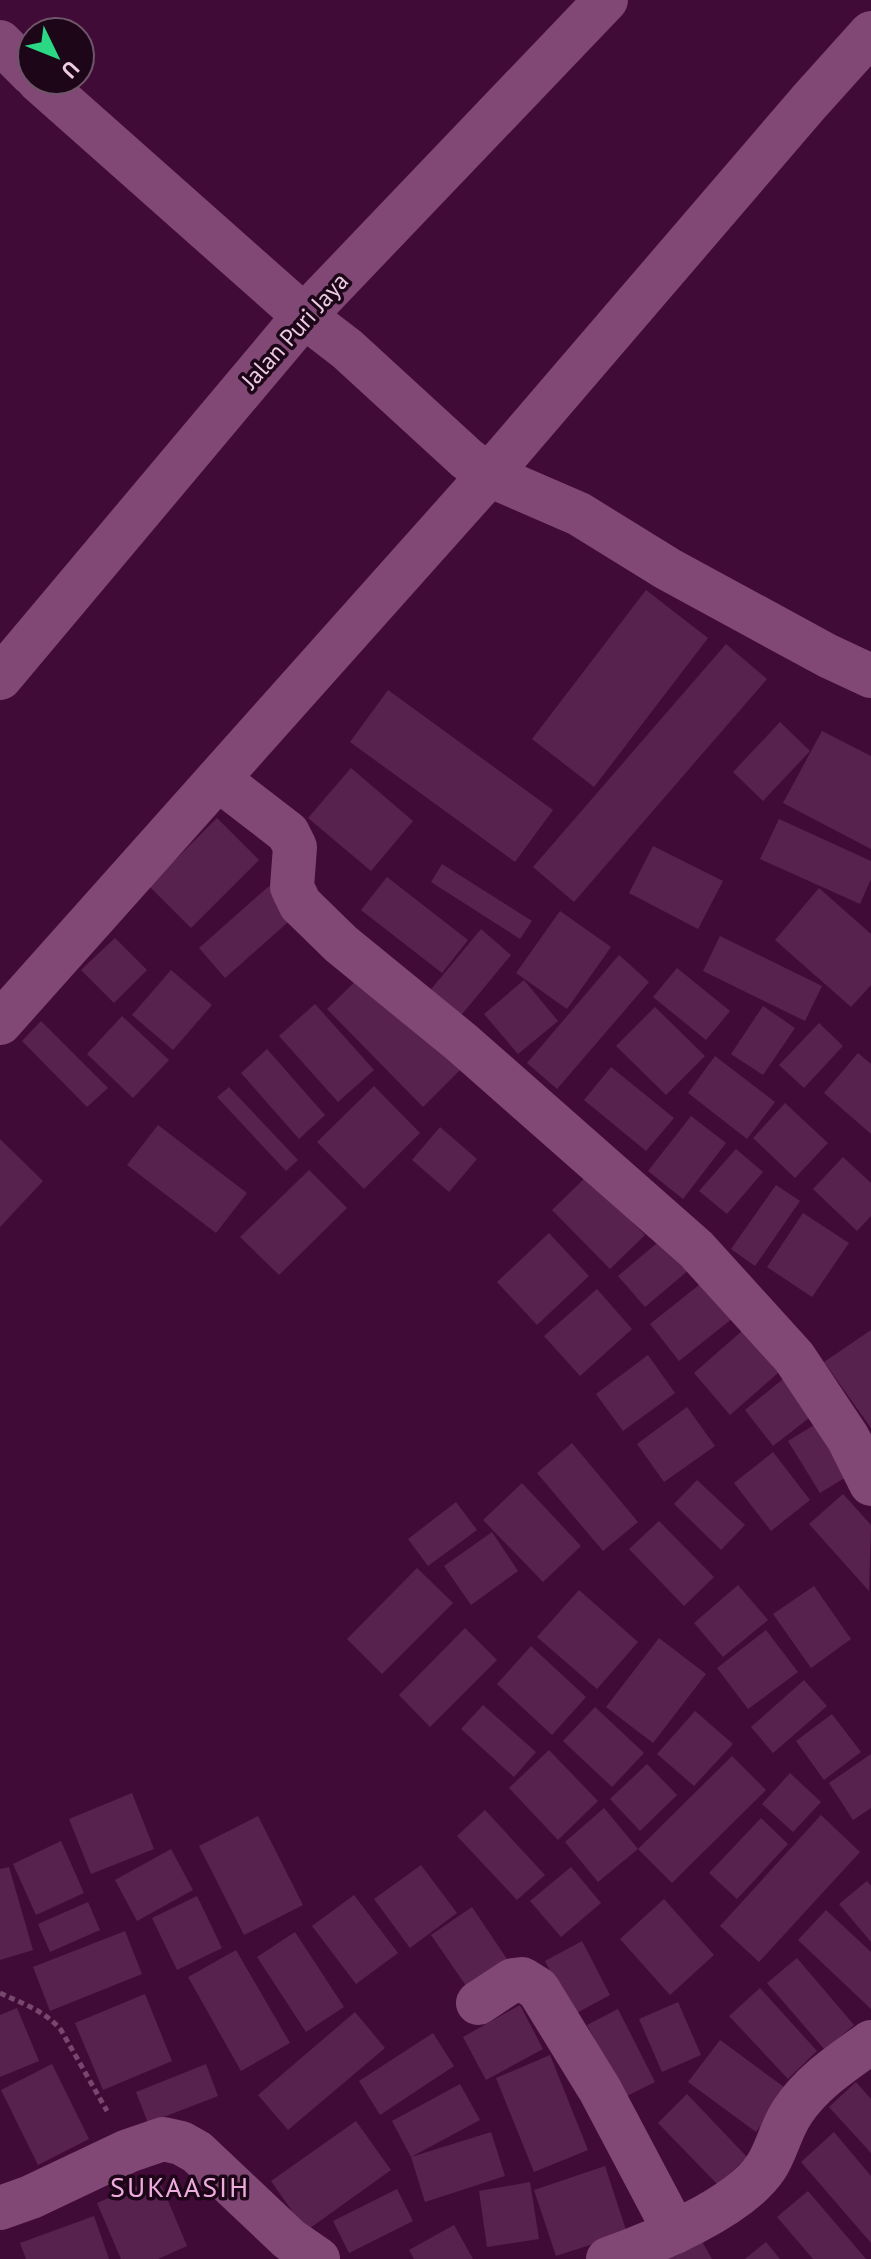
<svg xmlns="http://www.w3.org/2000/svg" width="871" height="2259" viewBox="0 0 871 2259" font-family="'PT Sans',sans-serif">
  <style>
    .building { fill: #58224e }
    .lines { fill: none; stroke-linecap: round; stroke-linejoin: round }
    .path { stroke: #77476e; stroke-width: 5; stroke-dasharray: 6 4; stroke-linecap: butt }
    .minor { stroke: #824875; stroke-width: 44 }
    .labels { text-anchor: middle; stroke-width: 7; stroke-linejoin: round; paint-order: stroke }
    .street-label { font-size: 24px; fill: #eccbe3; stroke: #1c0617 }
    .quarter-label { font-size: 28px; letter-spacing: 2px; fill: #eeacde; stroke: #1c0617 }
  </style>
  <rect width="100%" height="100%" fill="#410b38"/>
  <!-- building -->
  <g class="building">
    <polygon points="646,590 708,638 594,787 532,739"/>
    <polygon points="726,644 767,679 574,902 533,867"/>
    <polygon points="388,690 553,810 515,862 350,742"/>
    <polygon points="780,722 810,751 763,801 733,772"/>
    <polygon points="822,731 871,756 871,849 783,803"/>
    <polygon points="351,768 413,821 371,871 308,818"/>
    <polygon points="217,818 259,860 191,928 149,886"/>
    <polygon points="779,819 871,861 871,879 860,904 760,859"/>
    <polygon points="653,846 723,881 698,929 629,893"/>
    <polygon points="442,864 532,921 520,939 431,882"/>
    <polygon points="387,877 468,940 442,973 361,910"/>
    <polygon points="269,886 295,916 225,978 199,948"/>
    <polygon points="819,888 871,934 871,985 851,1007 775,940"/>
    <polygon points="560,911 611,947 567,1009 516,973"/>
    <polygon points="481,929 511,955 449,1030 418,1005"/>
    <polygon points="720,936 822,986 805,1021 703,971"/>
    <polygon points="115,938 147,970 114,1003 81,970"/>
    <polygon points="619,955 649,982 557,1089 527,1063"/>
    <polygon points="677,968 730,1011 706,1040 653,997"/>
    <polygon points="368,969 463,1067 423,1107 327,1009"/>
    <polygon points="171,970 212,1005 173,1050 132,1015"/>
    <polygon points="524,980 558,1021 518,1054 484,1014"/>
    <polygon points="315,1004 374,1070 338,1102 279,1036"/>
    <polygon points="763,1006 795,1028 763,1075 731,1054"/>
    <polygon points="655,1007 705,1056 666,1095 616,1046"/>
    <polygon points="122,1016 169,1060 133,1098 87,1054"/>
    <polygon points="41,1021 108,1088 87,1107 22,1041"/>
    <polygon points="819,1023 843,1046 804,1088 779,1065"/>
    <polygon points="267,1049 325,1115 299,1139 241,1073"/>
    <polygon points="858,1053 871,1064 871,1134 824,1093"/>
    <polygon points="715,1056 775,1102 747,1139 688,1093"/>
    <polygon points="611,1067 674,1118 646,1151 584,1100"/>
    <polygon points="374,1086 420,1133 364,1189 317,1142"/>
    <polygon points="229,1087 298,1160 286,1171 217,1097"/>
    <polygon points="785,1103 828,1143 795,1178 753,1138"/>
    <polygon points="691,1116 726,1143 683,1199 648,1171"/>
    <polygon points="158,1125 247,1193 216,1233 127,1165"/>
    <polygon points="440,1127 477,1159 449,1192 412,1160"/>
    <polygon points="0,1139 43,1181 0,1227"/>
    <polygon points="736,1149 763,1172 727,1214 699,1191"/>
    <polygon points="843,1157 871,1183 871,1216 857,1231 813,1189"/>
    <polygon points="309,1170 347,1208 279,1275 240,1237"/>
    <polygon points="587,1176 645,1235 610,1269 552,1210"/>
    <polygon points="776,1185 800,1201 755,1266 731,1249"/>
    <polygon points="803,1213 849,1243 812,1297 767,1267"/>
    <polygon points="549,1233 589,1276 537,1325 497,1282"/>
    <polygon points="663,1238 690,1269 645,1307 618,1276"/>
    <polygon points="704,1281 733,1318 679,1361 650,1324"/>
    <polygon points="597,1289 632,1329 580,1376 544,1336"/>
    <polygon points="743,1330 779,1372 730,1415 694,1373"/>
    <polygon points="871,1330 871,1428 824,1362"/>
    <polygon points="648,1355 675,1393 623,1431 596,1394"/>
    <polygon points="783,1379 813,1415 773,1446 745,1410"/>
    <polygon points="687,1407 715,1446 664,1482 637,1444"/>
    <polygon points="824,1419 856,1471 820,1493 788,1441"/>
    <polygon points="572,1443 638,1522 603,1551 537,1473"/>
    <polygon points="773,1452 810,1500 771,1531 734,1483"/>
    <polygon points="697,1480 745,1525 721,1550 674,1504"/>
    <polygon points="522,1483 581,1546 543,1582 483,1520"/>
    <polygon points="843,1494 871,1525 869,1591 809,1524"/>
    <polygon points="456,1502 477,1530 428,1566 408,1539"/>
    <polygon points="659,1521 714,1577 684,1606 629,1549"/>
    <polygon points="492,1532 518,1571 471,1605 444,1566"/>
    <polygon points="417,1568 453,1603 382,1674 347,1639"/>
    <polygon points="738,1585 768,1620 723,1657 694,1623"/>
    <polygon points="814,1586 851,1639 811,1668 773,1614"/>
    <polygon points="579,1590 638,1642 597,1689 537,1637"/>
    <polygon points="465,1628 497,1660 430,1727 399,1695"/>
    <polygon points="766,1630 798,1672 748,1709 717,1668"/>
    <polygon points="659,1638 706,1674 653,1743 606,1707"/>
    <polygon points="531,1646 586,1697 552,1735 497,1684"/>
    <polygon points="804,1680 827,1706 773,1753 751,1727"/>
    <polygon points="483,1705 536,1752 514,1777 461,1729"/>
    <polygon points="595,1707 644,1753 612,1787 563,1741"/>
    <polygon points="695,1711 733,1744 694,1786 657,1754"/>
    <polygon points="832,1714 861,1752 824,1780 796,1741"/>
    <polygon points="549,1750 598,1801 558,1840 509,1788"/>
    <polygon points="871,1754 871,1808 853,1820 829,1783"/>
    <polygon points="732,1756 766,1790 672,1883 638,1849"/>
    <polygon points="647,1764 677,1795 640,1831 610,1799"/>
    <polygon points="790,1773 821,1802 793,1832 762,1804"/>
    <polygon points="132,1793 154,1849 91,1874 69,1819"/>
    <polygon points="604,1808 638,1849 598,1882 565,1842"/>
    <polygon points="485,1810 545,1875 517,1900 457,1836"/>
    <polygon points="821,1815 860,1852 759,1962 720,1926"/>
    <polygon points="258,1816 303,1905 244,1935 199,1846"/>
    <polygon points="761,1818 788,1844 737,1899 709,1873"/>
    <polygon points="61,1841 84,1893 36,1915 13,1864"/>
    <polygon points="171,1849 193,1890 137,1921 115,1880"/>
    <polygon points="421,1865 457,1913 410,1948 374,1899"/>
    <polygon points="9,1867 33,1950 0,1960 0,1869"/>
    <polygon points="571,1867 601,1903 561,1937 530,1901"/>
    <polygon points="867,1881 871,1886 871,1942 839,1904"/>
    <polygon points="354,1895 398,1953 356,1984 312,1926"/>
    <polygon points="197,1896 222,1948 177,1970 152,1918"/>
    <polygon points="664,1899 714,1955 670,1995 620,1939"/>
    <polygon points="88,1902 100,1930 50,1952 38,1924"/>
    <polygon points="472,1907 511,1965 471,1993 431,1935"/>
    <polygon points="826,1910 871,1952 871,2009 798,1940"/>
    <polygon points="125,1931 142,1974 50,2011 33,1967"/>
    <polygon points="295,1932 344,2007 306,2032 257,1957"/>
    <polygon points="582,1941 610,1995 573,2015 545,1961"/>
    <polygon points="236,1950 290,2043 241,2071 188,1977"/>
    <polygon points="797,1958 854,2025 825,2050 767,1983"/>
    <polygon points="760,1988 817,2051 788,2079 729,2016"/>
    <polygon points="145,1994 172,2061 103,2090 75,2023"/>
    <polygon points="678,2002 701,2055 662,2072 639,2019"/>
    <polygon points="520,2005 543,2049 486,2080 463,2037"/>
    <polygon points="17,2008 39,2061 0,2077 0,2015"/>
    <polygon points="618,2009 655,2082 625,2097 587,2025"/>
    <polygon points="355,2012 385,2048 288,2130 258,2095"/>
    <polygon points="433,2033 454,2066 380,2115 359,2081"/>
    <polygon points="720,2040 788,2090 756,2132 688,2082"/>
    <polygon points="550,2055 588,2150 534,2172 496,2078"/>
    <polygon points="52,2064 89,2139 38,2165 1,2090"/>
    <polygon points="206,2064 218,2096 148,2123 136,2092"/>
    <polygon points="856,2082 871,2099 871,2153 829,2107"/>
    <polygon points="460,2084 480,2120 411,2157 491,2132 505,2176 425,2202 411,2157 392,2121"/>
    <polygon points="687,2094 747,2157 718,2185 658,2123"/>
    <polygon points="356,2121 391,2170 306,2231 271,2181"/>
    <polygon points="834,2132 871,2176 871,2243 801,2162"/>
    <polygon points="605,2166 627,2233 556,2256 534,2190"/>
    <polygon points="158,2177 187,2246 158,2259 121,2259 97,2203"/>
    <polygon points="530,2182 539,2239 487,2247 479,2191"/>
    <polygon points="397,2189 413,2221 349,2253 333,2221"/>
    <polygon points="808,2191 866,2259 813,2259 777,2217"/>
    <polygon points="94,2216 109,2259 26,2259 20,2243"/>
    <polygon points="454,2225 473,2259 414,2259 409,2250"/>
    <polygon points="700,2238 712,2259 664,2259"/>
    <polygon points="766,2242 780,2259 745,2259"/>
  </g>
  <g class="lines">
    <!-- path -->
    <path class="path" d="M 0,1993 C 23,2004 44,2010 61,2030 L 107,2111"/>
    <!-- minor -->
    <g class="minor">
      <polyline points="0,42 32,74"/>
      <polyline points="38,80 304,316 347,349 467,459 489,475 579,514 668,569 828,656 871,676"/>
      <polyline points="0,678 304,316 606,0"/>
      <polyline points="218,779 288,833 295,847 292,887 300,904 341,944 461,1042 696,1249 794,1357 848,1438 871,1484"/>
      <polyline points="0,1023 489,475 809,102 871,33"/>
      <polyline points="478,2003 513,1980 522,1979 538,1989 600,2090 675,2232"/>
      <polyline points="0,2208 31,2197 128,2151 163,2139 181,2143 197,2152 289,2239 318,2259"/>
      <path d="M 608,2259 C 653,2243 739,2208 766,2167 C 777,2150 781,2128 793,2111 C 812,2082 843,2062 871,2042"/>
    </g>
  </g>
  <g class="labels">
    <!-- street labels -->
    <g class="street-label">
      <text transform="translate(295 331) rotate(-48)" y="8">Jalan Puri Jaya</text>
    </g>
    <!-- quarter labels -->
    <g class="quarter-label">
      <text x="180" y="2197">SUKAASIH</text>
    </g>
  </g>
  <!-- north arrow -->
  <g transform="translate(56 56) rotate(133)"><circle r="38" fill="#1c0617" stroke="#6f5569" stroke-width="2"/>
  <path d="M0-6L14 30L0 20L-14 30Z" fill="#2bd884"/>
  <text y="-12" font-size="22" font-weight="bold" text-anchor="middle" fill="#eccbe3">U</text>
  </g>
</svg>
